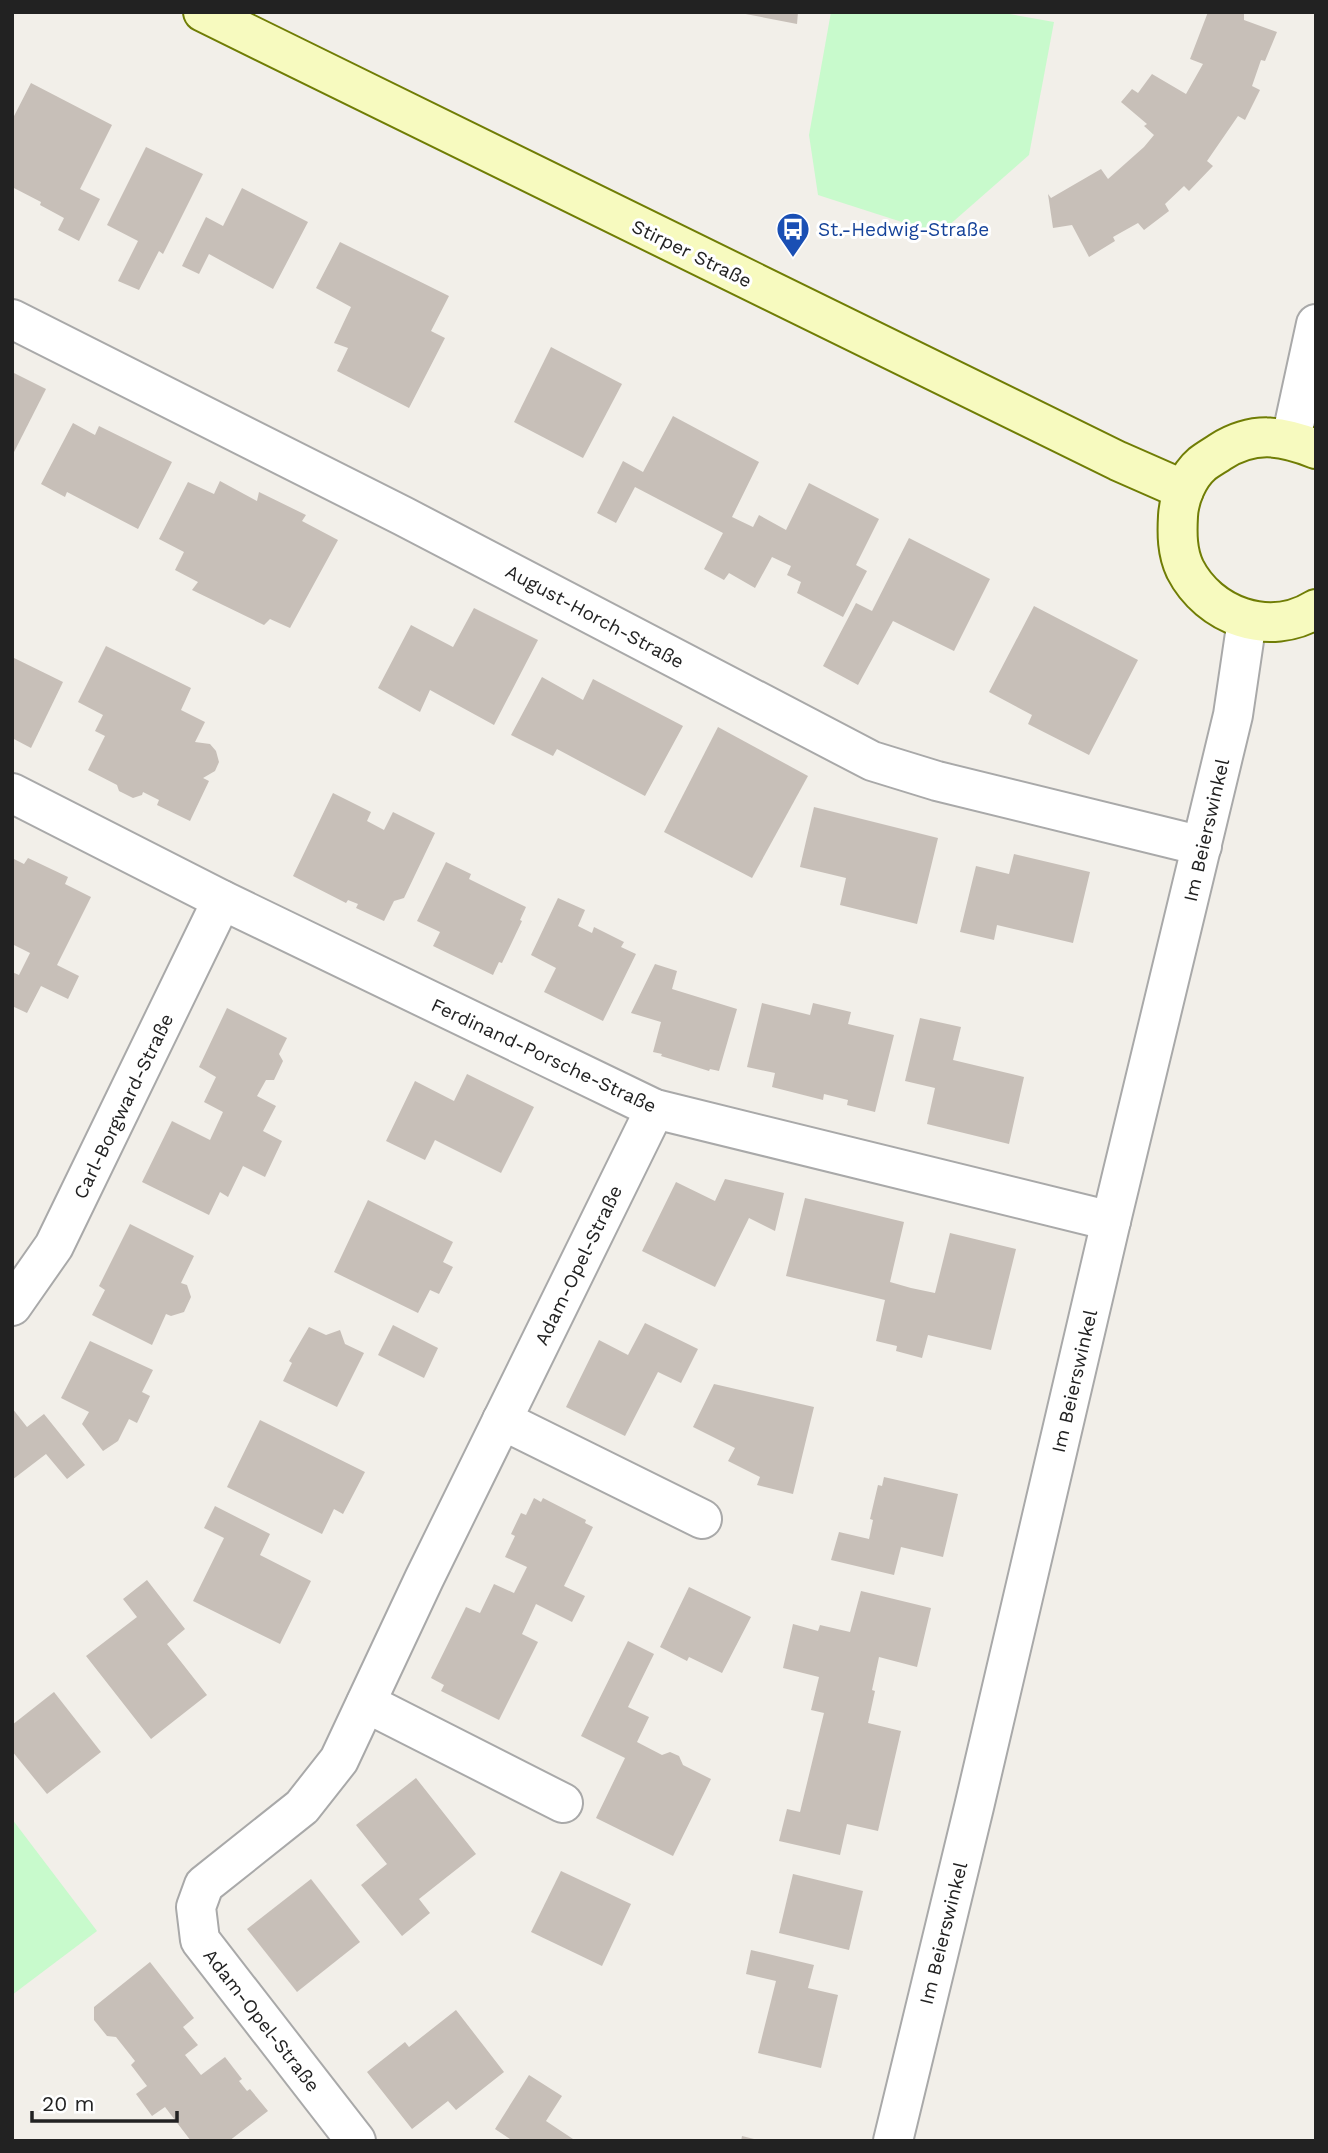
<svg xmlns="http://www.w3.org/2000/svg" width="1328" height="2153" viewBox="0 0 1328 2153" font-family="'Work Sans',sans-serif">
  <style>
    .park { fill: #c8facc }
    .building { fill: #c7bfb8 }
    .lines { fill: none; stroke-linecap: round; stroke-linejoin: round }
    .street-casing { stroke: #a9a9a9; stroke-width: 42 }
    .secondary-casing { stroke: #707d05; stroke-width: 42 }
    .street { stroke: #fff; stroke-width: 38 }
    .secondary { stroke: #f7fabf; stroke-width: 38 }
    .labels { text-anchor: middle; stroke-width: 6; stroke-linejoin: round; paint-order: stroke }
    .transit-label { font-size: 19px; fill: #164399; stroke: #fff; text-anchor: start }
    .street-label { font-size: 19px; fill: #222; stroke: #fff }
  </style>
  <rect width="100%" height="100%" fill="#f2efe9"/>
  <!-- park -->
  <g class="park">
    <polygon points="831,12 998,12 1054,22 1029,155 939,234 818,195 809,135"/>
    <polygon points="12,1819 97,1931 12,1995"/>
  </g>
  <!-- building -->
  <g class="building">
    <polygon points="735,12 798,12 797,24"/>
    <polygon points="1208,12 1244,12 1244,20 1277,32 1265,61 1261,60 1252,86 1260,90 1245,120 1238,116 1207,161 1213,166 1189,191 1184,186 1165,204 1169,211 1144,230 1138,223 1113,237 1115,241 1089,257 1072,225 1053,228 1048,194 1051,198 1101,169 1108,179 1144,147 1154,135 1144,126 1147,124 1121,102 1132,89 1138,93 1152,74 1186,94 1203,64 1190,59"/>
    <polygon points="31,83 112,125 80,189 100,199 79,241 58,230 64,218 40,205 41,202 12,187 12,120"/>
    <polygon points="146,147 203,174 163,254 159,251 139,290 118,281 138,241 107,225"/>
    <polygon points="242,188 308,222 273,289 209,254 199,274 182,266 206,217 223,226"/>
    <polygon points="340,242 449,296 431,331 445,338 409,408 337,371 348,348 334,343 351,307 316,288"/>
    <polygon points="551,347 622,384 583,458 514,422"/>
    <polygon points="12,372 46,389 12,456"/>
    <polygon points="673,416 759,462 732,517 753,527 759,515 786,530 809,483 879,519 856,565 867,571 843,617 797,593 801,582 787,575 791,566 772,557 755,588 729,573 724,580 704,569 723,533 635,487 616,523 597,513 623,461 643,472"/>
    <polygon points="73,423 95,435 99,426 172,462 138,529 67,492 65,497 41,484"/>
    <polygon points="220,481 257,501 259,492 306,515 302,521 338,540 290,628 270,619 264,625 192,590 198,582 175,570 184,552 159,539 188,482 214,494"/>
    <polygon points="909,538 990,579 954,651 893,621 858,685 823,666 856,603 872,611"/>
    <polygon points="1034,606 1138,660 1089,755 1028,724 1032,715 989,692"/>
    <polygon points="474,608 538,640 494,725 430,690 420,712 378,688 411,625 453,647"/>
    <polygon points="106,646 191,688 181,710 205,722 195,742 210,744 216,751 219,762 215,771 203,778 209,781 190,821 157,805 159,800 143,792 142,795 133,798 119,791 117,785 88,770 105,736 95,731 103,715 78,702"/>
    <polygon points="12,657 63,682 31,748 12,738"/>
    <polygon points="542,677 583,700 593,679 683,726 645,796 557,749 553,756 511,735"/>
    <polygon points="718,727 808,776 752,878 664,832"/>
    <polygon points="333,793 371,812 367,821 384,830 393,812 435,833 404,898 394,901 384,921 356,908 358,904 348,900 346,903 293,876"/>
    <polygon points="814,807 938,838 917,924 840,905 846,878 800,867"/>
    <polygon points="1014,854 1090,872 1073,943 997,925 994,940 960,932 976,866 1009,874"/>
    <polygon points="12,858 24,864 28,858 68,877 65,884 91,897 57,965 79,976 68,999 41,986 27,1013 12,1006 12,972 19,975 30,953 12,944"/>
    <polygon points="446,862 471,874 469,879 526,907 520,920 522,921 502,963 499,962 493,975 433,946 440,932 417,921"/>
    <polygon points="558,898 585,910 578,926 592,933 594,927 624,942 621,947 636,954 603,1021 544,992 556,968 531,955"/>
    <polygon points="655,964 677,971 672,989 737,1009 719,1071 710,1069 709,1071 661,1056 662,1054 653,1052 661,1022 631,1013"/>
    <polygon points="762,1003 810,1015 813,1003 851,1012 848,1024 894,1035 875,1112 847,1105 848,1100 824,1094 823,1100 772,1087 775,1073 747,1067"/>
    <polygon points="227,1008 287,1038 279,1054 283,1061 274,1080 266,1080 257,1096 276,1106 263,1131 282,1141 265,1177 243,1166 228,1197 220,1192 209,1215 142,1182 172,1121 210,1140 223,1112 204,1102 216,1077 199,1067"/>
    <polygon points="920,1018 961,1027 953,1060 1024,1077 1009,1144 927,1124 935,1088 905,1081"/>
    <polygon points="467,1074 534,1107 501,1173 435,1140 425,1160 386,1141 415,1081 454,1101"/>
    <polygon points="725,1179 784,1193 775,1231 749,1218 715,1287 642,1251 676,1182 715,1201"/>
    <polygon points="805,1198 904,1222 890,1282 911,1288 935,1293 950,1233 1016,1249 991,1350 928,1335 922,1358 896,1351 897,1346 876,1341 885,1300 786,1276"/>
    <polygon points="368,1200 453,1242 443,1262 453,1267 439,1294 430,1290 418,1313 334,1272"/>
    <polygon points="130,1224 194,1256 181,1283 187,1285 191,1297 184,1312 171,1316 166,1314 152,1345 92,1315 105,1290 99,1286"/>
    <polygon points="645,1323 698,1349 681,1383 658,1372 625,1436 566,1407 599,1340 628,1355"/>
    <polygon points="393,1325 438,1348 424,1378 378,1355"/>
    <polygon points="309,1327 326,1335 340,1330 345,1344 364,1353 337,1407 283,1381 292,1363 289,1361"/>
    <polygon points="90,1341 153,1370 142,1392 150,1396 137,1423 129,1419 118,1441 103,1451 82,1424 89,1412 61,1398"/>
    <polygon points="714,1384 814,1407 793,1494 757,1485 760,1477 728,1461 735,1448 693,1427"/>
    <polygon points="12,1408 27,1427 44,1414 85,1465 67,1479 46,1454 12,1480"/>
    <polygon points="260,1420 365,1472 343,1514 334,1509 322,1534 227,1487"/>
    <polygon points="884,1477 958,1494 943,1557 901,1547 894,1575 831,1560 839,1532 869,1539 873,1520 870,1519 878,1485 882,1486"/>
    <polygon points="534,1498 541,1502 543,1498 586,1520 585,1523 593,1527 564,1586 585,1596 572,1622 536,1604 522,1634 538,1642 499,1720 441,1691 444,1685 431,1678 466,1607 480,1613 494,1584 514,1593 527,1567 505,1557 515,1536 511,1534 521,1513 526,1515"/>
    <polygon points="215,1506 270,1534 260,1555 311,1581 280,1644 193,1601 224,1538 204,1528"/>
    <polygon points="147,1580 185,1629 167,1644 207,1695 151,1739 86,1656 137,1617 123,1599"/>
    <polygon points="689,1587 751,1617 722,1673 689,1657 687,1661 660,1647"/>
    <polygon points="861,1591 931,1608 917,1667 879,1657 872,1690 875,1691 868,1723 901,1731 878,1831 847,1824 840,1855 779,1841 787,1809 800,1812 824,1713 811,1710 819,1677 783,1668 793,1624 818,1631 820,1625 850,1632"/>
    <polygon points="628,1641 654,1654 628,1707 649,1717 637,1742 662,1755 670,1752 679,1756 683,1765 711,1779 673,1856 596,1818 625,1758 581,1736"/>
    <polygon points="54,1692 101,1752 47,1794 12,1751 12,1725"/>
    <polygon points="416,1778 476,1854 419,1899 430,1913 402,1936 361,1885 387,1864 356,1825"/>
    <polygon points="561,1871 631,1904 602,1966 531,1932"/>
    <polygon points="793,1874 863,1891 849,1950 779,1933"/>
    <polygon points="311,1879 360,1942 297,1992 247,1929"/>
    <polygon points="751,1950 814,1965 808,1988 838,1995 821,2068 758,2053 776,1981 746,1974"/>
    <polygon points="150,1962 194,2018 183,2027 198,2045 185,2055 201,2075 225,2057 242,2079 239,2081 247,2091 250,2089 268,2111 229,2141 191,2141 165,2107 152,2116 136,2094 147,2086 131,2065 135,2061 116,2037 107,2036 94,2020 94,2007"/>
    <polygon points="456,2010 504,2072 456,2110 448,2101 412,2129 367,2072 405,2042 409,2047"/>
    <polygon points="529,2075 562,2096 546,2121 576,2141 513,2141 495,2129"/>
    <polygon points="742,2136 758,2140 758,2141 741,2141"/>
  </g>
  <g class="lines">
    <defs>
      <g id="street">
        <polyline points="12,319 403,516 872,761 937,781 1202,846"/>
        <polyline points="1291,439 1316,324"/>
        <polyline points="12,793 222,900 655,1109 1111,1221"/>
        <polyline points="12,1306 54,1246 222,900"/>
        <polyline points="502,1420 702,1519"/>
        <polyline points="366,1703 563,1803"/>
        <polyline points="356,2141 200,1940 196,1907 204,1885 302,1807 339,1760 424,1579 655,1109"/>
        <polyline points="893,2141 974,1807 1111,1221 1233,715 1247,620"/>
      </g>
      <g id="secondary">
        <polyline points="203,12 1118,461 1184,490"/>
        <path d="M 1316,449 C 1281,435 1253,431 1220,452 C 1214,456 1207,460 1202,464 C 1188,476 1179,498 1178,516 C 1177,534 1177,552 1185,569 C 1209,616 1269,638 1316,609"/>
      </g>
    </defs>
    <!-- street casing -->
    <use href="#street" class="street-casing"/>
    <!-- secondary casing -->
    <use href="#secondary" class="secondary-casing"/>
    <!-- street -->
    <use href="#street" class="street"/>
    <!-- secondary -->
    <use href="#secondary" class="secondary"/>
  </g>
  <!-- icons -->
  <defs>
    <symbol id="bus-pin" viewBox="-11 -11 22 30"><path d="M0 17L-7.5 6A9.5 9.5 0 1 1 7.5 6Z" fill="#1a4fb4" stroke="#fff"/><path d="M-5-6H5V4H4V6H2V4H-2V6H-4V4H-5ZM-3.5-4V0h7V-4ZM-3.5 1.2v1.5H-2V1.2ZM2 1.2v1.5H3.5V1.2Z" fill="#fff"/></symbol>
  </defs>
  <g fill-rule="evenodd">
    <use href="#bus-pin" x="774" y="210" width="38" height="52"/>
  </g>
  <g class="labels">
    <!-- transit labels -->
    <g class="transit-label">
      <text x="818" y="236">St.-Hedwig-Straße</text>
    </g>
    <!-- street labels -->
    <g class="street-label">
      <text transform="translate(692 253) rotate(26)" y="7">Stirper Straße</text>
      <text transform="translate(595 616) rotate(28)" y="7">August-Horch-Straße</text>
      <text transform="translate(1206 830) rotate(-77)" y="7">Im Beierswinkel</text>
      <text transform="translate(544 1055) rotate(25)" y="7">Ferdinand-Porsche-Straße</text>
      <text transform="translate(123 1106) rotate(-64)" y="7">Carl-Borgward-Straße</text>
      <text transform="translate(578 1265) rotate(-64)" y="7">Adam-Opel-Straße</text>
      <text transform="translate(1074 1381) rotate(-77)" y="7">Im Beierswinkel</text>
      <text transform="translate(943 1933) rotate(-76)" y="7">Im Beierswinkel</text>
      <text transform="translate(262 2020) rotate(52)" y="7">Adam-Opel-Straße</text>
    </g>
  </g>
  <!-- border -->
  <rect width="1328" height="2153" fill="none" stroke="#222222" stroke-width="28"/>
  <!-- scale -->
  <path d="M32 2111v10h145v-10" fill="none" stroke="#222222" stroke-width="3.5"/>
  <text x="42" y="2111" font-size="21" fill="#222222" stroke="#ffffff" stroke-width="5" paint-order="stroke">20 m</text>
</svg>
